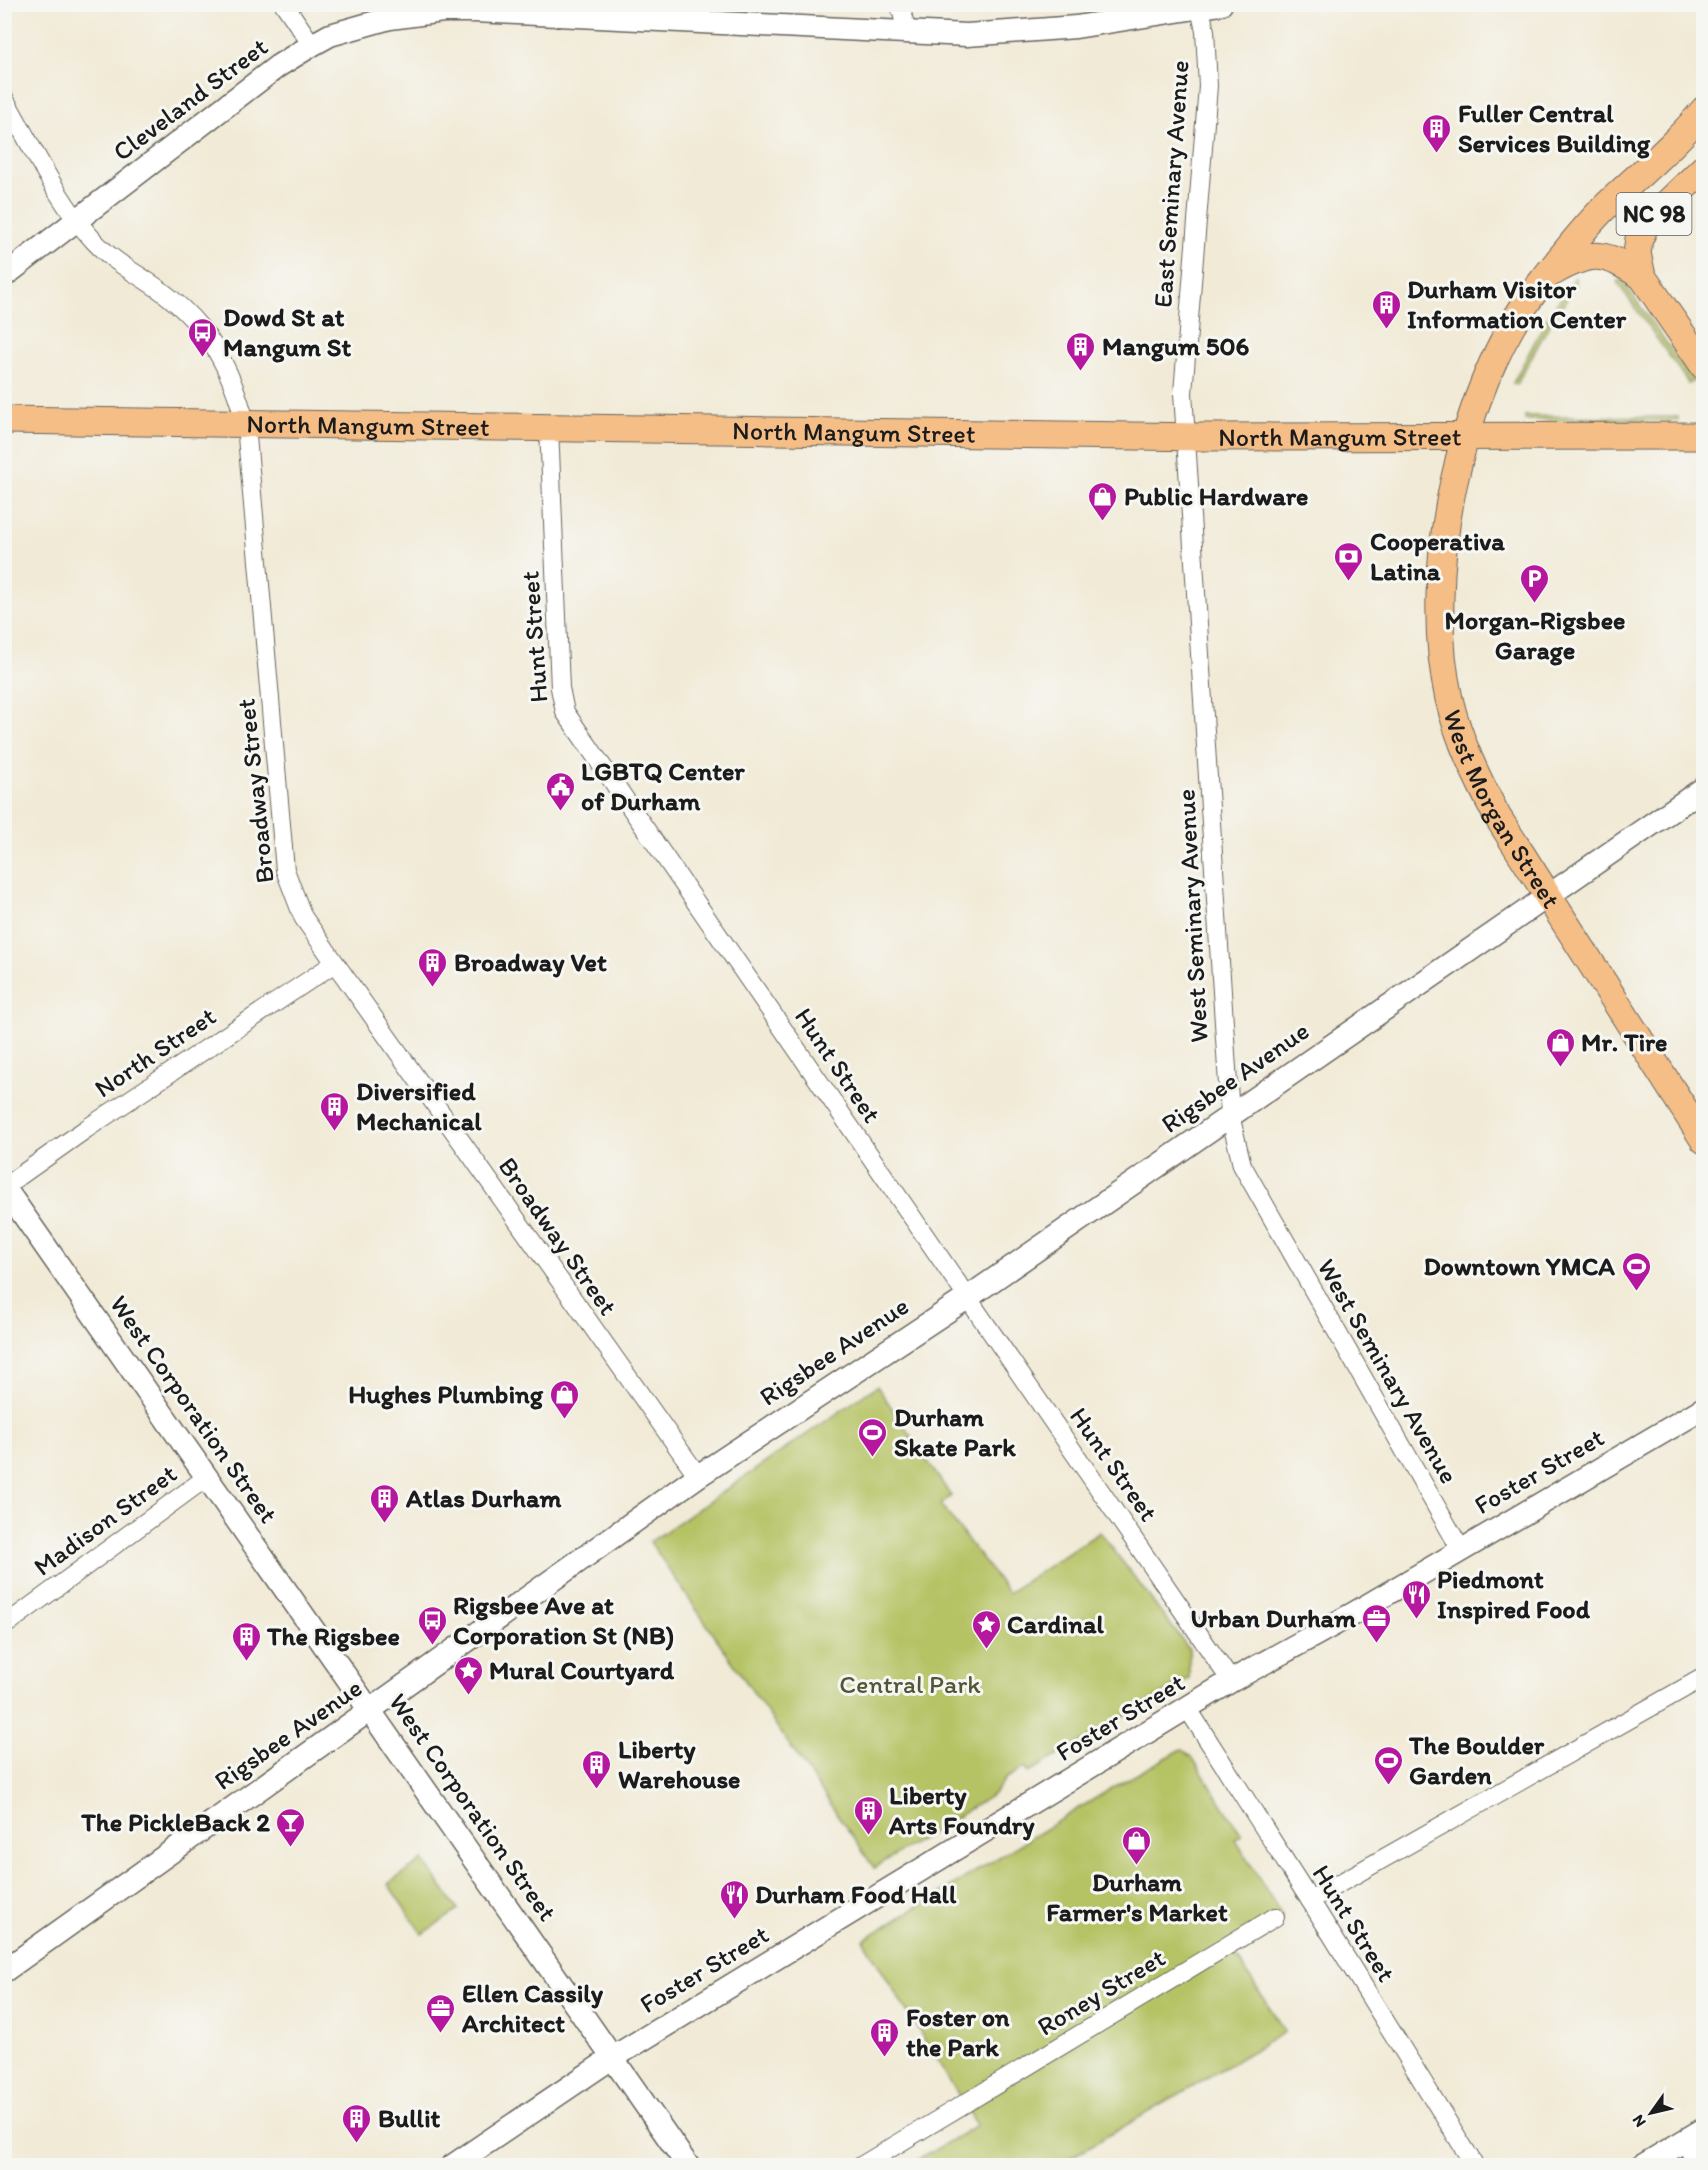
<svg xmlns="http://www.w3.org/2000/svg" width="1708" height="2170" viewBox="0 0 1708 2170" font-family="Itim,sans-serif">
  <style>
    .green { fill: #b6c365; stroke: #697040; stroke-width: 1.5 }
    .lines { fill: none; stroke-linecap: round; stroke-linejoin: round }
    .minor-casing { stroke: #67645d; stroke-width: 20 }
    .tertiary-casing { stroke: #67645d; stroke-width: 25 }
    .primary-casing { stroke: #67645d; stroke-width: 29 }
    .minor { stroke: #fff; stroke-width: 18 }
    .tertiary { stroke: #fff; stroke-width: 22 }
    .primary { stroke: #f5be86; stroke-width: 27 }
    .labels { text-anchor: middle; stroke-width: 6; stroke-linejoin: round; paint-order: stroke }
    .shield { fill: #f6f6f2; stroke: #5d5d5c; stroke-width: 1.5 }
    .shield-label { font-size: 24px; font-weight: bold; fill: #1c1c1c }
    .street-label { font-size: 26px; fill: #1c1c1c; stroke: #f6f6f2 }
    .poi-label { font-size: 26px; font-weight: bold; fill: #1c1c1c; stroke: #f6f6f2; text-anchor: start }
    .park-label { font-size: 26px; fill: #525636; stroke: #f6f6f2 }
  </style>
  <rect width="100%" height="100%" fill="#f6f6f2"/>
  <filter id="ink" filterUnits="userSpaceOnUse"><feTurbulence type="fractalNoise" baseFrequency=".0167" numOctaves="2"/><feDisplacementMap in="SourceGraphic" scale="12" xChannelSelector="R" yChannelSelector="G"/><feConvolveMatrix kernelMatrix="1 2 1 2 8 2 1 2 1" color-interpolation-filters="sRGB"/></filter>
  <filter id="wash" filterUnits="userSpaceOnUse"><feTurbulence type="fractalNoise" baseFrequency=".008" numOctaves="4" result="noise"/><feDisplacementMap in="SourceGraphic" scale="24" xChannelSelector="R" yChannelSelector="G"/><feGaussianBlur stdDeviation="1.35" result="paint"/><feColorMatrix in="noise" values="0 0 0 0 0 0 0 0 0 0 0 0 0 0 0 0 0 1.4 0 .05"/><feComposite in="paint" operator="in"/></filter>
  <g filter="url(#wash)">
    <rect width="100%" height="100%" fill="#f1ead6"/>
    <!-- green -->
    <g class="green">
      <polygon points="1575,277 1576,285 1552,320 1516,385 1513,383 1548,317"/>
      <polygon points="1621,279 1693,381 1689,384 1617,282"/>
      <polygon points="1525,416 1678,417 1678,421 1525,420"/>
      <polygon points="877,1386 951,1496 941,1505 1008,1593 1100,1532 1189,1649 1189,1678 1028,1773 1024,1768 1005,1779 994,1794 874,1868 650,1542"/>
      <polygon points="1182,1749 1192,1757 1242,1835 1235,1839 1283,1917 1231,1948 1285,2032 1058,2165 909,2165 977,2125 863,1940 1114,1787"/>
      <polygon points="423,1860 458,1910 422,1934 388,1884"/>
    </g>
  </g>
  <g filter="url(#ink)">
    <g class="lines">
      <defs>
        <g id="minor">
          <polyline points="284,4 312,45"/>
          <polyline points="900,4 907,34"/>
          <polyline points="1199,4 1205,31 1208,86 1183,393 1230,1115 1242,1165 1461,1550"/>
          <path d="M 4,98 C 32,146 57,201 94,241 C 113,262 138,274 160,290 C 209,326 231,368 246,425 L 285,870 L 303,917 L 335,963 L 698,1476"/>
          <polyline points="549,427 560,688 565,712 1231,1681"/>
          <polyline points="4,1187 86,1129 335,963"/>
          <polyline points="4,1626 207,1477"/>
          <polyline points="1188,1709 1310,1900 1475,2166"/>
          <polyline points="1310,1900 1704,1677"/>
          <polyline points="1684,2140 1698,2166"/>
          <polyline points="861,2166 1275,1917"/>
        </g>
        <g id="tertiary">
          <polyline points="4,276 278,66 312,45 330,35 390,18 443,11 474,11 967,35 1076,27 1221,4"/>
          <polyline points="4,1187 688,2166"/>
          <polyline points="4,1971 698,1476 967,1298 1704,788"/>
          <polyline points="452,2166 612,2058 1231,1681 1351,1615 1704,1408"/>
          <polyline points="1642,2166 1704,2129"/>
        </g>
        <g id="primary">
          <path id="s1" d="M 1704,110 C 1674,146 1637,176 1604,208 C 1580,232 1558,261 1537,288 C 1459,389 1421,575 1449,699 C 1459,741 1477,778 1497,816 L 1704,1140"/>
          <polyline points="1704,168 1646,224 1639,239 1637,253 1642,276 1704,366"/>
          <path d="M 1553,272 C 1593,249 1604,252 1642,276"/>
          <path id="s2" d="M 4,420 L 1205,437 L 1704,436"/>
        </g>
      </defs>
      <!-- minor casing -->
      <use href="#minor" class="minor-casing"/>
      <!-- tertiary casing -->
      <use href="#tertiary" class="tertiary-casing"/>
      <!-- primary casing -->
      <use href="#primary" class="primary-casing"/>
      <!-- minor -->
      <use href="#minor" class="minor"/>
      <!-- tertiary -->
      <use href="#tertiary" class="tertiary"/>
      <!-- primary -->
      <use href="#primary" class="primary"/>
    </g>
  </g>
  <!-- icons -->
  <defs>
    <symbol id="building-pin" viewBox="-11 -11 22 30"><path d="M0 17L-7.5 6A9.5 9.5 0 1 1 7.5 6Z" fill="#b5179e" stroke="#f6f6f2"/><path d="M-4-6H4V6H1V3H-1V6H-4ZM-2.5-4.3h1.7v1.8h-1.7ZM.8-4.3h1.7v1.8H.8ZM-2.5-1h1.7V.8h-1.7ZM.8-1h1.7V.8H.8Z" fill="#fff"/></symbol>
    <symbol id="bus-pin" viewBox="-11 -11 22 30"><path d="M0 17L-7.5 6A9.5 9.5 0 1 1 7.5 6Z" fill="#b5179e" stroke="#f6f6f2"/><path d="M-5-6H5V4H4V6H2V4H-2V6H-4V4H-5ZM-3.5-4V0h7V-4ZM-3.5 1.2v1.5H-2V1.2ZM2 1.2v1.5H3.5V1.2Z" fill="#fff"/></symbol>
    <symbol id="shop-pin" viewBox="-11 -11 22 30"><path d="M0 17L-7.5 6A9.5 9.5 0 1 1 7.5 6Z" fill="#b5179e" stroke="#f6f6f2"/><path d="M-5-2.5h2.3a2.7 3.5 0 0 1 5.4 0H5L5.5 6h-11ZM-1.5-2.5h3a1.5 2.3 0 0 0-3 0Z" fill="#fff"/></symbol>
    <symbol id="bank-pin" viewBox="-11 -11 22 30"><path d="M0 17L-7.5 6A9.5 9.5 0 1 1 7.5 6Z" fill="#b5179e" stroke="#f6f6f2"/><path d="M-6-4H6V4H-6ZM0-2.3a2.3 2.3 0 1 0 0 4.6a2.3 2.3 0 1 0 0-4.6Z" fill="#fff"/></symbol>
    <symbol id="parking-pin" viewBox="-11 -11 22 30"><path d="M0 17L-7.5 6A9.5 9.5 0 1 1 7.5 6Z" fill="#b5179e" stroke="#f6f6f2"/><path d="M-3.5-5.5H1a3.5 3.5 0 0 1 0 7H-1V5.5H-3.5ZM-1-3.4V-.6H.8a1.4 1.4 0 0 0 0-2.8Z" fill="#fff"/></symbol>
    <symbol id="civic-pin" viewBox="-11 -11 22 30"><path d="M0 17L-7.5 6A9.5 9.5 0 1 1 7.5 6Z" fill="#b5179e" stroke="#f6f6f2"/><path d="M-.6-6.5H3V-4.5H.6V-3L4-1V1h2V6H-6V1h2V-1L-.6-3ZM-1.2 2.5V6h2.4V2.5Z" fill="#fff"/></symbol>
    <symbol id="stadium-pin" viewBox="-11 -11 22 30"><path d="M0 17L-7.5 6A9.5 9.5 0 1 1 7.5 6Z" fill="#b5179e" stroke="#f6f6f2"/><path d="M0-5a6.5 5 0 1 0 0 10a6.5 5 0 1 0 0-10ZM-3.5-1.8h7v3.6h-7Z" fill="#fff"/></symbol>
    <symbol id="restaurant-pin" viewBox="-11 -11 22 30"><path d="M0 17L-7.5 6A9.5 9.5 0 1 1 7.5 6Z" fill="#b5179e" stroke="#f6f6f2"/><path d="M-5-6h1v4h1v-4h1v4h1v-4h1v5L-1.5 .5V6h-2V.5L-5-1ZM5-6V6H3V1.5H1.5Q1.5-4 5-6Z" fill="#fff"/></symbol>
    <symbol id="office-pin" viewBox="-11 -11 22 30"><path d="M0 17L-7.5 6A9.5 9.5 0 1 1 7.5 6Z" fill="#b5179e" stroke="#f6f6f2"/><path d="M-6-3h4V-5.5h4V-3h4V5H-6ZM-1-4.5V-3h2v-1.5ZM-6 0V1H6V0Z" fill="#fff"/></symbol>
    <symbol id="sight-pin" viewBox="-11 -11 22 30"><path d="M0 17L-7.5 6A9.5 9.5 0 1 1 7.5 6Z" fill="#b5179e" stroke="#f6f6f2"/><path d="M0-6L1.8-2.2L6-1.7L2.9 1.2L3.7 5.4L0 3.3L-3.7 5.4L-2.9 1.2L-6-1.7L-1.8-2.2Z" fill="#fff"/></symbol>
    <symbol id="bar-pin" viewBox="-11 -11 22 30"><path d="M0 17L-7.5 6A9.5 9.5 0 1 1 7.5 6Z" fill="#b5179e" stroke="#f6f6f2"/><path d="M-6-5H6L.8 .8V4.5H3.5V6h-7V4.5H-.8V.8Z" fill="#fff"/></symbol>
  </defs>
  <g fill-rule="evenodd">
    <use href="#building-pin" x="1420" y="112" width="33" height="45"/>
    <use href="#building-pin" x="1370" y="288" width="33" height="45"/>
    <use href="#bus-pin" x="186" y="316" width="33" height="45"/>
    <use href="#building-pin" x="1064" y="330" width="33" height="45"/>
    <use href="#shop-pin" x="1086" y="480" width="33" height="45"/>
    <use href="#bank-pin" x="1332" y="540" width="33" height="45"/>
    <use href="#parking-pin" x="1518" y="562" width="33" height="45"/>
    <use href="#civic-pin" x="544" y="770" width="33" height="45"/>
    <use href="#building-pin" x="416" y="946" width="33" height="45"/>
    <use href="#shop-pin" x="1544" y="1026" width="33" height="45"/>
    <use href="#building-pin" x="318" y="1090" width="33" height="45"/>
    <use href="#stadium-pin" x="1620" y="1250" width="33" height="45"/>
    <use href="#shop-pin" x="548" y="1378" width="33" height="45"/>
    <use href="#stadium-pin" x="856" y="1416" width="33" height="45"/>
    <use href="#building-pin" x="368" y="1482" width="33" height="45"/>
    <use href="#restaurant-pin" x="1400" y="1578" width="33" height="45"/>
    <use href="#office-pin" x="1360" y="1602" width="33" height="45"/>
    <use href="#bus-pin" x="416" y="1604" width="33" height="45"/>
    <use href="#sight-pin" x="970" y="1608" width="33" height="45"/>
    <use href="#building-pin" x="230" y="1620" width="33" height="45"/>
    <use href="#sight-pin" x="452" y="1654" width="33" height="45"/>
    <use href="#stadium-pin" x="1372" y="1744" width="33" height="45"/>
    <use href="#building-pin" x="580" y="1748" width="33" height="45"/>
    <use href="#building-pin" x="852" y="1794" width="33" height="45"/>
    <use href="#bar-pin" x="274" y="1806" width="33" height="45"/>
    <use href="#shop-pin" x="1120" y="1824" width="33" height="45"/>
    <use href="#restaurant-pin" x="718" y="1878" width="33" height="45"/>
    <use href="#office-pin" x="424" y="1992" width="33" height="45"/>
    <use href="#building-pin" x="868" y="2016" width="33" height="45"/>
    <use href="#building-pin" x="340" y="2102" width="33" height="45"/>
  </g>
  <g class="labels">
    <!-- shield labels -->
    <rect class="shield" x="1616.5" y="193" width="75" height="42" rx="4.5"/>
    <g class="shield-label">
      <text x="1654" y="222">NC 98</text>
    </g>
    <!-- street labels -->
    <g class="street-label">
      <text transform="translate(190 99) rotate(-37)" y="9">Cleveland Street</text>
      <text transform="translate(1171 184) rotate(-86)" y="9">East Seminary Avenue</text>
      <text dy="9" stroke="none"><textPath href="#s2" startOffset="364">North Mangum Street</textPath></text>
      <text dy="9" stroke="none"><textPath href="#s2" startOffset="850">North Mangum Street</textPath></text>
      <text dy="9" stroke="none"><textPath href="#s2" startOffset="1336">North Mangum Street</textPath></text>
      <text transform="translate(534 637) rotate(-94)" y="9">Hunt Street</text>
      <text transform="translate(255 791) rotate(-96)" y="9">Broadway Street</text>
      <text dy="9" stroke="none"><textPath href="#s1" startOffset="798">West Morgan Street</textPath></text>
      <text transform="translate(1192 916) rotate(-93)" y="9">West Seminary Avenue</text>
      <text transform="translate(155 1052) rotate(-34)" y="9">North Street</text>
      <text transform="translate(838 1065) rotate(56)" y="9">Hunt Street</text>
      <text transform="translate(1235 1077) rotate(-35)" y="9">Rigsbee Avenue</text>
      <text transform="translate(558 1236) rotate(55)" y="9">Broadway Street</text>
      <text transform="translate(834 1351) rotate(-34)" y="9">Rigsbee Avenue</text>
      <text transform="translate(1388 1371) rotate(60)" y="9">West Seminary Avenue</text>
      <text transform="translate(194 1409) rotate(55)" y="9">West Corporation Street</text>
      <text transform="translate(1114 1464) rotate(55)" y="9">Hunt Street</text>
      <text transform="translate(1539 1471) rotate(-30)" y="9">Foster Street</text>
      <text transform="translate(105 1520) rotate(-36)" y="9">Madison Street</text>
      <text transform="translate(1120 1717) rotate(-31)" y="9">Foster Street</text>
      <text transform="translate(288 1734) rotate(-35)" y="9">Rigsbee Avenue</text>
      <text transform="translate(473 1807) rotate(55)" y="9">West Corporation Street</text>
      <text transform="translate(1354 1923) rotate(58)" y="9">Hunt Street</text>
      <text transform="translate(704 1969) rotate(-31)" y="9">Foster Street</text>
      <text transform="translate(1101 1992) rotate(-31)" y="9">Roney Street</text>
    </g>
    <!-- poi labels -->
    <g class="poi-label">
      <text x="1458" y="122">Fuller Central<tspan x="1458" dy="30">Services Building</tspan></text>
      <text x="1407" y="298">Durham Visitor<tspan x="1407" dy="30">Information Center</tspan></text>
      <text x="223" y="326">Dowd St at<tspan x="223" dy="30">Mangum St</tspan></text>
      <text x="1102" y="355">Mangum 506</text>
      <text x="1124" y="505">Public Hardware</text>
      <text x="1370" y="550">Cooperativa<tspan x="1370" dy="30">Latina</tspan></text>
      <text x="1535" y="629" text-anchor="middle">Morgan-Rigsbee<tspan x="1535" dy="30">Garage</tspan></text>
      <text x="581" y="780">LGBTQ Center<tspan x="581" dy="30">of Durham</tspan></text>
      <text x="454" y="971">Broadway Vet</text>
      <text x="1581" y="1051">Mr. Tire</text>
      <text x="356" y="1100">Diversified<tspan x="356" dy="30">Mechanical</tspan></text>
      <text x="1615" y="1275" text-anchor="end">Downtown YMCA</text>
      <text x="543" y="1403" text-anchor="end">Hughes Plumbing</text>
      <text x="894" y="1426">Durham<tspan x="894" dy="30">Skate Park</tspan></text>
      <text x="406" y="1507">Atlas Durham</text>
      <text x="1437" y="1588">Piedmont<tspan x="1437" dy="30">Inspired Food</tspan></text>
      <text x="453" y="1614">Rigsbee Ave at<tspan x="453" dy="30">Corporation St (NB)</tspan></text>
      <text x="1356" y="1627" text-anchor="end">Urban Durham</text>
      <text x="1007" y="1633">Cardinal</text>
      <text x="267" y="1645">The Rigsbee</text>
      <text x="489" y="1679">Mural Courtyard</text>
      <text x="1409" y="1754">The Boulder<tspan x="1409" dy="30">Garden</tspan></text>
      <text x="618" y="1758">Liberty<tspan x="618" dy="30">Warehouse</tspan></text>
      <text x="889" y="1804">Liberty<tspan x="889" dy="30">Arts Foundry</tspan></text>
      <text x="270" y="1831" text-anchor="end">The PickleBack 2</text>
      <text x="1137" y="1891" text-anchor="middle">Durham<tspan x="1137" dy="30">Farmer's Market</tspan></text>
      <text x="755" y="1903">Durham Food Hall</text>
      <text x="462" y="2002">Ellen Cassily<tspan x="462" dy="30">Architect</tspan></text>
      <text x="906" y="2026">Foster on<tspan x="906" dy="30">the Park</tspan></text>
      <text x="378" y="2127">Bullit</text>
    </g>
    <!-- park labels -->
    <g class="park-label">
      <text x="910" y="1693">Central Park</text>
    </g>
  </g>
  <!-- margin -->
  <rect width="1708" height="2170" fill="none" stroke="#f6f6f2" stroke-width="24"/>
  <!-- north arrow -->
  <g transform="translate(1651 2113) rotate(236)" stroke="#f6f6f2" stroke-width="4.5" paint-order="stroke">
  <path d="M0-4.5L10 22L0 15L-10 22Z" fill="#1c1c1c"/>
  <text y="-9" font-size="16" font-weight="bold" text-anchor="middle" fill="#1c1c1c">N</text>
  </g>
</svg>
